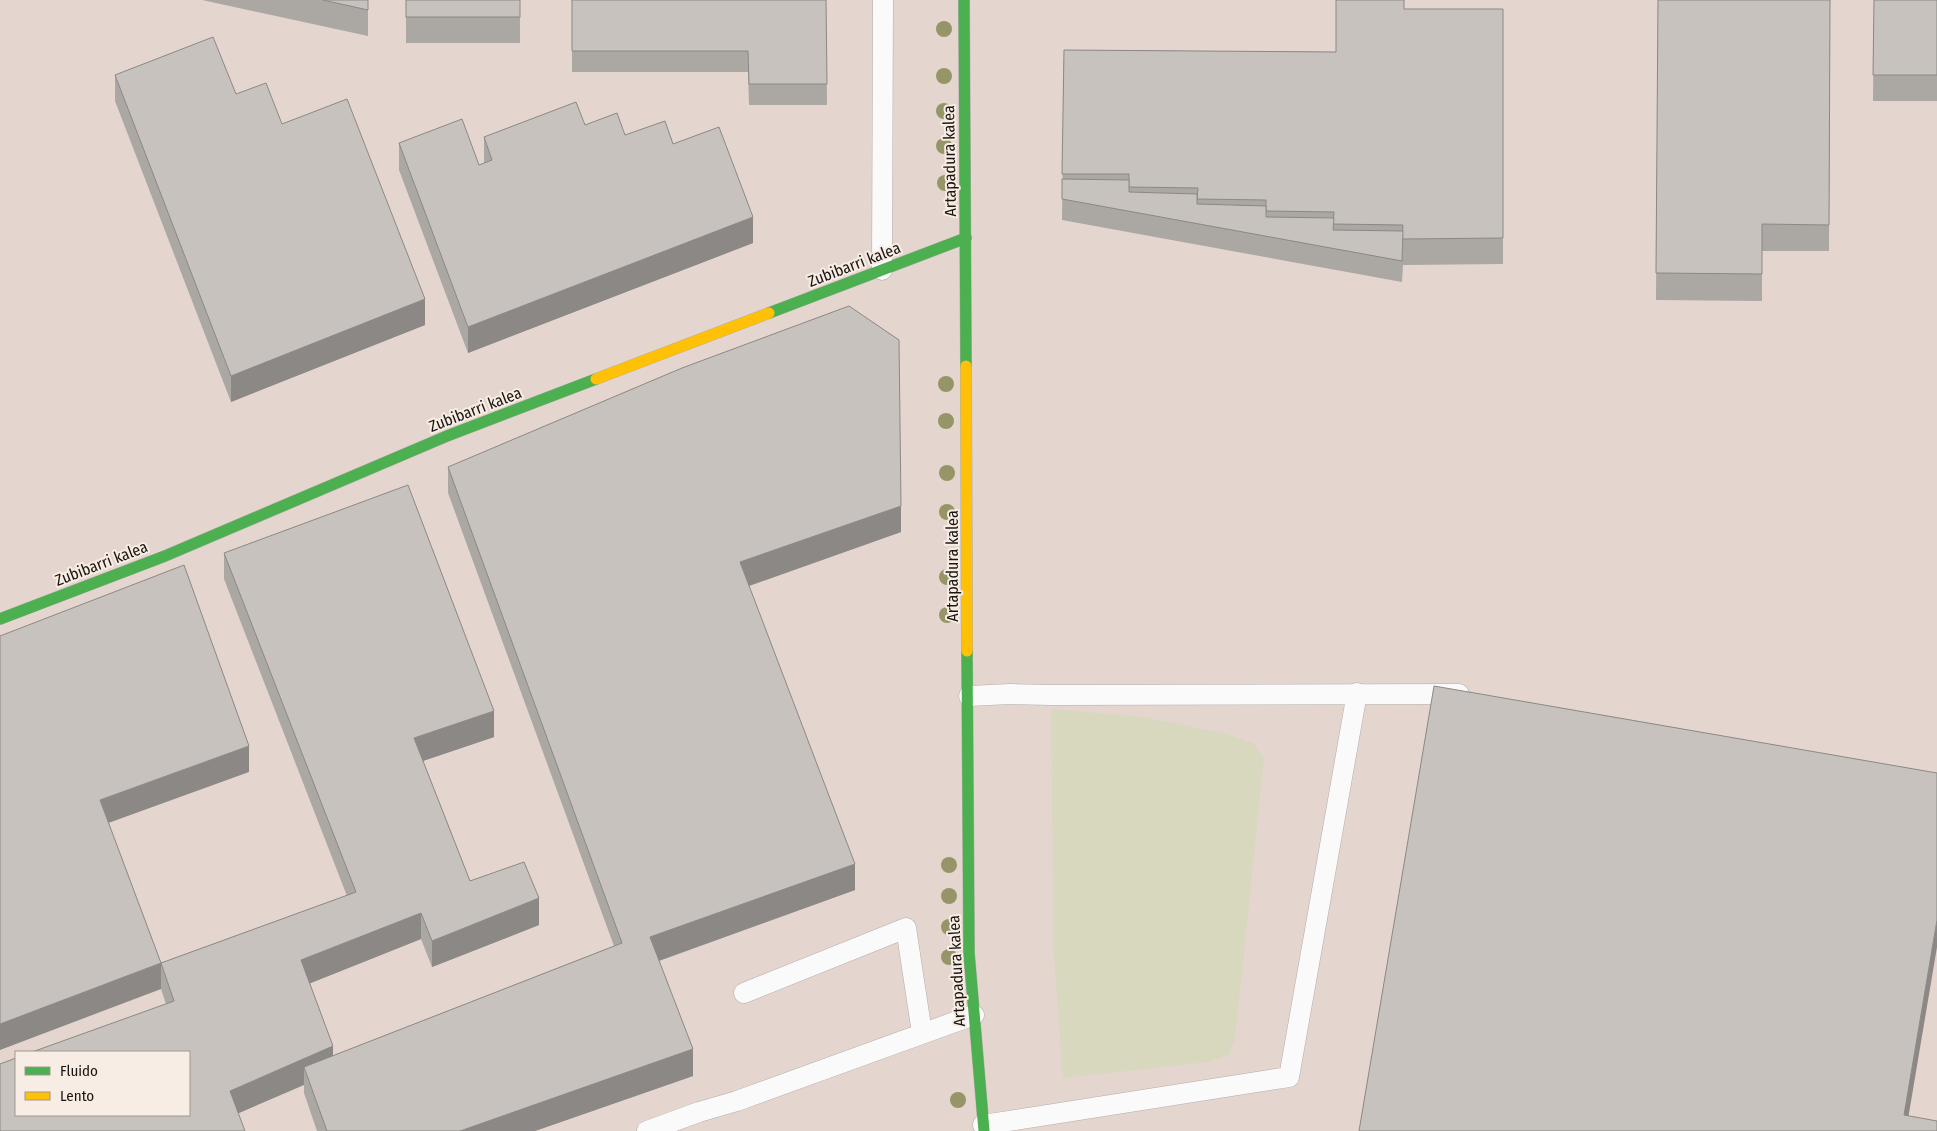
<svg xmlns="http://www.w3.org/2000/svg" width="1937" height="1131" viewBox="0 0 1937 1131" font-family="'Fira Sans Condensed',sans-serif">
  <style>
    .industrial { fill: #e5d5cf; fill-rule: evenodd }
    .green { fill: #d8d8bf }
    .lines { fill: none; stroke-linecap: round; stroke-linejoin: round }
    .lane-casing { stroke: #b1ada9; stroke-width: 21 }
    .fast-casing { stroke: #b1ada9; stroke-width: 12 }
    .slow-casing { stroke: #b1ada9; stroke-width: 12 }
    .lane { stroke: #fbfafa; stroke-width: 20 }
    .fast { stroke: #4caf50; stroke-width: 11 }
    .slow { stroke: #ffc107; stroke-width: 11 }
    .tree { fill: #969568 }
    .wall { fill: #aba7a3 }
    .shaded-wall { fill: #8b8885 }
    .building { fill: #c7c2be; stroke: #8b8885 }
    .labels { text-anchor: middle; stroke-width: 4; stroke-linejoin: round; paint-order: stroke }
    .street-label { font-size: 16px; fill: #191512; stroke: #f8ede4 }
  </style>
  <rect width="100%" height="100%" fill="#e6e1dc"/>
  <!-- industrial -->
  <path class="industrial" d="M 0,0 L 1937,0 L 1937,1131 L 0,1131 ZM 16,1052 L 189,1052 L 189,1115 L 16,1115 Z"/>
  <!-- green -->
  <polygon class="green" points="1051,709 1143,717 1227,734 1253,743 1264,759 1235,1040 1228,1055 1209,1062 1063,1078 1054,958"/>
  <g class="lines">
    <defs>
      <g id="lane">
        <polyline points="882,270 883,0"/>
        <polyline points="969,696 1010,694 1051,695 1459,694"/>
        <polyline points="744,993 906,928 922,1033"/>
        <polyline points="983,1125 1289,1077 1357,693"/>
        <polyline points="647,1131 699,1112 737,1101 974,1015"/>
      </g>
      <g id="fast">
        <polyline points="964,0 966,366"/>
        <polyline points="769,313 966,238"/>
        <polyline points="0,619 165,556 447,436 596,379"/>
        <polyline points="967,651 969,953 984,1131"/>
      </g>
      <g id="slow">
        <polyline points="966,366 967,651"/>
        <polyline points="596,379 769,313"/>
      </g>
    </defs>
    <!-- lane casing -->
    <use href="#lane" class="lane-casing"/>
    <!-- fast casing -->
    <use href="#fast" class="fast-casing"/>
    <!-- slow casing -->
    <use href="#slow" class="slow-casing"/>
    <!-- lane -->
    <use href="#lane" class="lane"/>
    <!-- fast -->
    <use href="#fast" class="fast"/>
    <!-- slow -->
    <use href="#slow" class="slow"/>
  </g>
  <!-- trees -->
  <g class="tree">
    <circle cx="944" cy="29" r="8"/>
    <circle cx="944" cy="76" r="8"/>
    <circle cx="944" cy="111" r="8"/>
    <circle cx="944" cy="146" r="8"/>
    <circle cx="945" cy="183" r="8"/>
    <circle cx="946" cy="384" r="8"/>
    <circle cx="946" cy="421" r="8"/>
    <circle cx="947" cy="473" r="8"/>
    <circle cx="947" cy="512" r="8"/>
    <circle cx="947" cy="577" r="8"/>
    <circle cx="947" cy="615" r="8"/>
    <circle cx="949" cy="865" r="8"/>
    <circle cx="949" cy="896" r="8"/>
    <circle cx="949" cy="927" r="8"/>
    <circle cx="949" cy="957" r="8"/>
    <circle cx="958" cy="1100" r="8"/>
  </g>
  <!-- wall -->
  <g class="wall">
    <polygon points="202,0 368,0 368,36"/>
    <rect x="406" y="0" width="114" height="43"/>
    <polygon points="572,0 826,0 827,105 749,105 748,72 572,72"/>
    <polygon points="1658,0 1830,0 1829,251 1762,251 1762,301 1656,300"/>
    <polygon points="1874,0 1937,0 1937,101 1873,101"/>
    <polygon points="1405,9 1503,9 1503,264 1403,265 1402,282 1062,220 1064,50 1336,52"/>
    <polygon points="115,75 236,94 282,124 425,325 231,402 115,101"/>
    <polygon points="585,125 625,135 673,144 753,243 468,353 399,170 399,143 479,165 484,163 484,137"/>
    <polygon points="448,467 901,532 749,586 855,890 659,961 693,1076 535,1131 317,1131 304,1093 304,1085 166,1004 161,989 161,963 347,896 224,579 224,553 494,737 423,761 470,881 539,925 432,967 421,939 310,983 333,1056 614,946 448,493"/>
  </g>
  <!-- shaded-wall -->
  <g class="shaded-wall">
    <polygon points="753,217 753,243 468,353 468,327"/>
    <polygon points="425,299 425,325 231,402 231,376"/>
    <polygon points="901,506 901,532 740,589 740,562"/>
    <polygon points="494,711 494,737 414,764 414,738"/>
    <polygon points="249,746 249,772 100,826 100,800"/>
    <polygon points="855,864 855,890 650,964 650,937"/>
    <polygon points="539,898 539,925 432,967 432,941"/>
    <polygon points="421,913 421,939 301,987 301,960"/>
    <polygon points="1937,920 1937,947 1906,1131 1904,1115"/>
    <polygon points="161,963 161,989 0,1050 0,1024"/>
    <polygon points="333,1046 333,1072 304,1067 304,1085 230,1117 230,1091"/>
    <polygon points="693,1049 693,1076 535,1131 460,1131"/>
  </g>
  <!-- building -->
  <g class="building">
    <polygon points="323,0 368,0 368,10"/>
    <rect x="406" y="0" width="114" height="17"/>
    <polygon points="572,0 826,0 827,84 749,84 748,51 572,51"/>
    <polygon points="1336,0 1404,0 1404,9 1503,9 1503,238 1402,239 1403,225 1333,224 1334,212 1266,211 1266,200 1197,199 1198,188 1129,187 1129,174 1062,174 1064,50 1336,52"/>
    <polygon points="1658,0 1830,0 1829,225 1762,224 1762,274 1656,273"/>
    <polygon points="1874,0 1937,0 1937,75 1873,75"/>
    <polygon points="213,37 236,94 266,83 282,124 347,99 425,299 231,376 115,75"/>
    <polygon points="576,102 585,125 617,113 625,135 665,121 673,144 719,127 753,217 468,327 399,143 462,119 479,165 492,160 484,137"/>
    <polygon points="1062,179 1129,180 1129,192 1197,194 1197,204 1266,206 1266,217 1334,218 1333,230 1403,231 1402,261 1062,199"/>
    <polygon points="849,306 899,340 901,506 740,562 855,864 650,937 693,1049 460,1131 327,1131 304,1067 622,943 448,467 682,368"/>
    <polygon points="408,485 494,711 414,738 470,881 524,862 539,898 432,941 421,913 301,960 333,1046 230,1091 245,1131 0,1131 0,1064 16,1058 16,1115 189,1115 189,1052 32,1052 174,1001 161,963 356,892 224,553"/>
    <polygon points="184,565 249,746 100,800 161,963 0,1024 0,636"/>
    <polygon points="1434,686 1937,773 1937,920 1904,1115 1937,1121 1937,1131 1359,1131"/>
  </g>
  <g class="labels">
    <!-- street labels -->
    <g class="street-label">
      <text transform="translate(949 161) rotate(-91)" y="6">Artapadura kalea</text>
      <text transform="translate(854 264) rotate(-21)" y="6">Zubibarri kalea</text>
      <text transform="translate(475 409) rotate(-21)" y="6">Zubibarri kalea</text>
      <text transform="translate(101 563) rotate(-21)" y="6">Zubibarri kalea</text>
      <text transform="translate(952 566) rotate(-90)" y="6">Artapadura kalea</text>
      <text transform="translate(956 971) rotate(-93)" y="6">Artapadura kalea</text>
    </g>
  </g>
  <!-- legend -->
  <rect x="15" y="1051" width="175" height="65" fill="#f8ede4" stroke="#9f9790"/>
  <rect x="25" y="1067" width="25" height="8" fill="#4caf50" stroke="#9f9790"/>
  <text x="60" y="1076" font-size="15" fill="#191512">Fluido</text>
  <rect x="25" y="1092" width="25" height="8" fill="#ffc107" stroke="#9f9790"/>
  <text x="60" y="1101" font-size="15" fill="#191512">Lento</text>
</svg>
